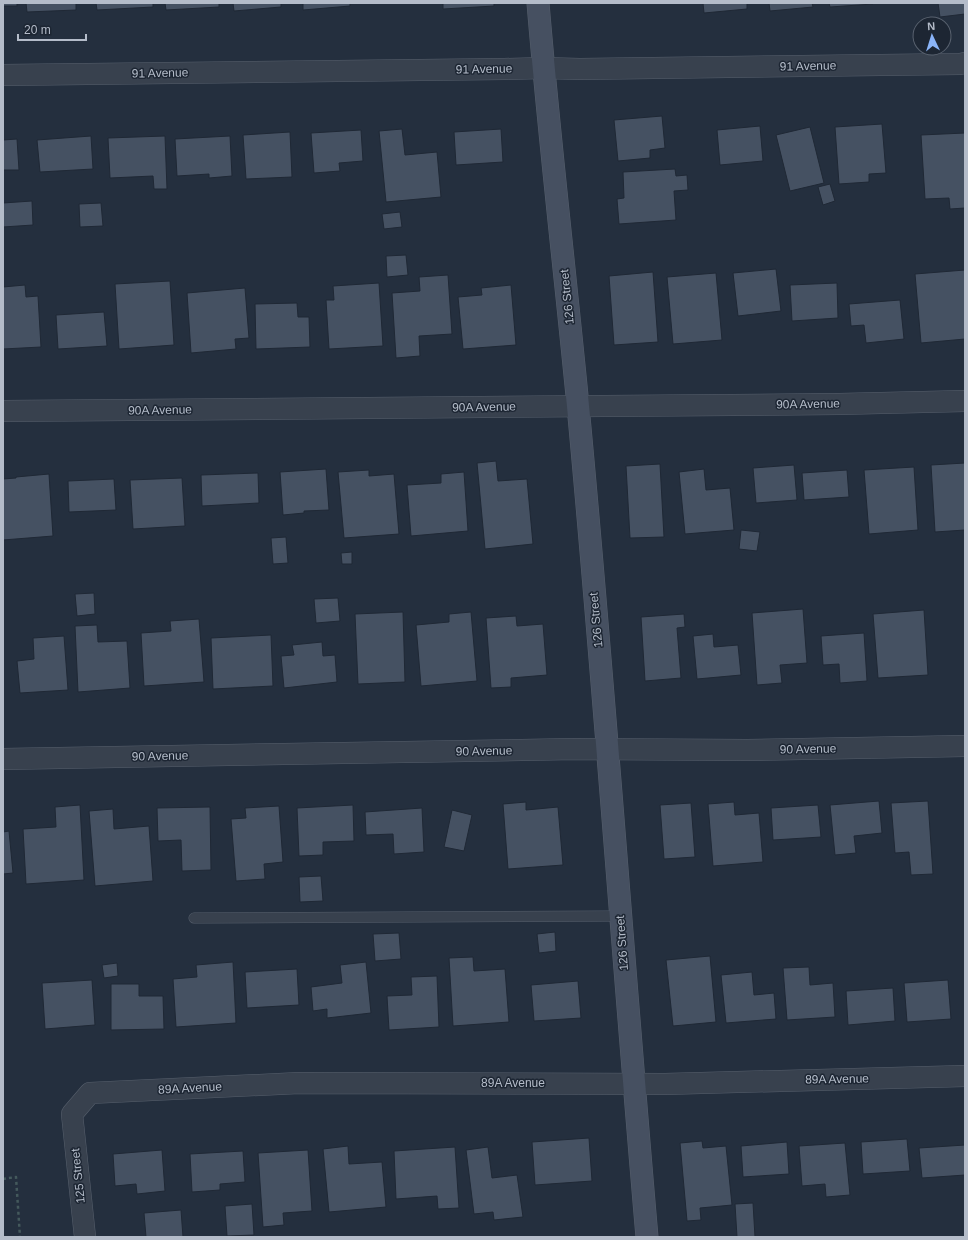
<svg xmlns="http://www.w3.org/2000/svg" width="968" height="1240" viewBox="0 0 968 1240" font-family="Helvetica,sans-serif">
  <style>
    .building { fill: #455162; stroke: #1f2835 }
    .lines { fill: none; stroke-linecap: round; stroke-linejoin: round }
    .lane-casing { stroke: #565f6c; stroke-width: 11 }
    .street-casing { stroke: #565f6c; stroke-width: 22 }
    .secondary-casing { stroke: #565f6c; stroke-width: 23 }
    .path { stroke: #44595c; stroke-width: 2.5; stroke-dasharray: 3 3; stroke-linecap: butt }
    .lane { stroke: #38414e; stroke-width: 10 }
    .street { stroke: #38414e; stroke-width: 21 }
    .secondary { stroke: #465061; stroke-width: 22 }
    .labels { text-anchor: middle; stroke-width: 3; stroke-linejoin: round; paint-order: stroke }
    .street-label { font-size: 12px; fill: #b4bcc9; stroke: #1d2633 }
  </style>
  <rect width="100%" height="100%" fill="#242f3e"/>
  <!-- building -->
  <g class="building">
    <rect x="3" y="3" width="14" height="3"/>
    <polygon points="26,3 76,3 76,10 27,12"/>
    <polygon points="96,3 153,3 153,7 97,10"/>
    <polygon points="165,3 219,3 219,7 166,10"/>
    <polygon points="233,3 281,3 281,7 234,11"/>
    <polygon points="303,3 350,3 350,6 303,10"/>
    <polygon points="443,3 494,3 494,6 443,9"/>
    <polygon points="703,3 747,3 747,9 704,13"/>
    <polygon points="769,3 812,3 813,7 770,11"/>
    <polygon points="829,3 873,3 873,4 830,7"/>
    <polygon points="938,3 965,3 965,14 940,17"/>
    <polygon points="662,116 665,148 650,150 650,158 618,161 614,120"/>
    <polygon points="882,124 886,173 869,174 869,182 839,184 835,127"/>
    <polygon points="760,126 763,161 720,165 717,130"/>
    <polygon points="810,127 824,183 790,191 776,135"/>
    <polygon points="402,129 405,155 437,152 441,197 386,202 379,131"/>
    <polygon points="501,129 503,162 456,165 454,132"/>
    <polygon points="361,130 363,161 339,163 340,171 314,173 311,133"/>
    <polygon points="290,132 292,177 246,179 243,135"/>
    <polygon points="965,133 965,208 950,209 949,198 925,199 921,135"/>
    <polygon points="91,136 93,169 40,172 37,140"/>
    <polygon points="165,136 167,189 154,189 153,176 110,178 108,138"/>
    <polygon points="230,136 232,176 209,178 209,174 177,176 175,139"/>
    <polygon points="17,139 19,170 3,170 3,140"/>
    <polygon points="675,169 676,176 687,175 688,190 674,191 676,220 619,224 617,199 624,198 623,172"/>
    <polygon points="830,184 835,201 823,205 818,187"/>
    <polygon points="32,201 33,225 3,227 3,203"/>
    <polygon points="101,203 103,226 80,227 79,204"/>
    <polygon points="400,212 402,227 384,229 382,214"/>
    <polygon points="406,255 408,275 387,277 386,256"/>
    <polygon points="776,269 781,311 738,316 733,273"/>
    <polygon points="965,270 965,339 921,343 915,274"/>
    <polygon points="653,272 658,342 614,345 609,276"/>
    <polygon points="716,273 722,340 673,344 667,277"/>
    <polygon points="448,275 452,334 419,336 420,356 396,358 392,293 420,291 419,277"/>
    <polygon points="170,281 174,345 119,349 115,284"/>
    <polygon points="379,283 383,346 329,349 326,300 334,300 333,286"/>
    <polygon points="837,283 838,318 792,321 790,285"/>
    <polygon points="25,285 26,297 38,296 41,347 3,349 3,287"/>
    <polygon points="511,285 516,345 463,349 458,297 482,295 481,288"/>
    <polygon points="245,288 249,338 235,339 236,349 191,353 187,293"/>
    <polygon points="900,300 904,339 866,343 864,325 851,326 849,304"/>
    <polygon points="297,303 298,317 309,317 310,347 256,349 255,304"/>
    <polygon points="104,312 107,346 58,349 56,315"/>
    <polygon points="496,461 498,481 527,479 533,544 485,549 477,463"/>
    <polygon points="965,463 965,530 935,532 931,465"/>
    <polygon points="660,464 664,537 630,538 626,466"/>
    <polygon points="794,465 797,500 756,503 753,468"/>
    <polygon points="914,467 918,530 869,534 864,470"/>
    <polygon points="326,469 329,510 304,511 304,513 283,515 280,472"/>
    <polygon points="704,469 706,490 730,488 734,530 685,534 679,472"/>
    <polygon points="369,470 369,476 394,474 399,534 344,538 338,472"/>
    <polygon points="847,470 849,497 804,500 802,473"/>
    <polygon points="464,472 468,531 411,536 407,485 441,483 441,474"/>
    <polygon points="258,473 259,503 202,506 201,475"/>
    <polygon points="49,474 53,536 3,540 3,479 16,478 16,477"/>
    <polygon points="182,478 185,526 133,529 130,480"/>
    <polygon points="114,479 116,510 69,512 68,481"/>
    <polygon points="741,530 760,532 757,551 739,549"/>
    <polygon points="286,537 288,563 273,564 271,538"/>
    <polygon points="352,552 352,564 342,564 341,553"/>
    <polygon points="94,593 95,614 77,616 75,594"/>
    <polygon points="338,598 340,621 316,623 314,599"/>
    <polygon points="803,609 807,663 780,665 782,683 757,685 752,613"/>
    <polygon points="924,610 928,675 878,678 873,614"/>
    <polygon points="403,612 405,682 358,684 355,614"/>
    <polygon points="471,612 477,681 421,686 416,625 449,622 449,614"/>
    <polygon points="684,614 685,627 677,628 681,678 645,681 641,617"/>
    <polygon points="516,616 517,626 543,624 547,675 511,678 511,687 491,688 486,618"/>
    <polygon points="199,619 204,682 144,686 141,633 171,631 170,621"/>
    <polygon points="97,625 98,642 127,641 130,688 78,692 75,626"/>
    <polygon points="864,633 867,681 840,683 839,664 823,665 821,636"/>
    <polygon points="713,634 714,647 738,645 741,675 697,679 693,636"/>
    <polygon points="271,635 273,686 213,689 211,638"/>
    <polygon points="64,636 68,690 20,693 17,661 34,659 33,638"/>
    <polygon points="322,642 323,656 335,655 337,682 284,688 281,656 294,655 292,645"/>
    <polygon points="879,801 882,833 854,836 856,853 835,855 830,805"/>
    <polygon points="928,801 933,874 911,875 909,852 895,853 891,803"/>
    <polygon points="526,802 526,810 558,807 563,865 508,869 503,804"/>
    <polygon points="734,802 735,815 759,813 763,862 713,866 708,804"/>
    <polygon points="691,803 695,857 664,859 660,805"/>
    <polygon points="80,805 84,880 26,884 23,829 56,827 55,807"/>
    <polygon points="353,805 354,841 323,842 323,855 299,856 297,808"/>
    <polygon points="818,805 821,837 773,840 771,808"/>
    <polygon points="279,806 283,862 264,864 265,879 236,881 231,819 246,818 245,808"/>
    <polygon points="210,807 211,870 182,871 181,840 158,841 157,808"/>
    <polygon points="422,808 424,852 394,854 393,834 366,835 365,812"/>
    <polygon points="113,809 114,829 149,826 153,881 95,886 89,811"/>
    <polygon points="452,810 472,815 464,851 444,847"/>
    <polygon points="9,831 13,873 3,874 3,832"/>
    <polygon points="321,876 323,901 300,902 299,877"/>
    <polygon points="555,932 556,951 539,953 537,934"/>
    <polygon points="399,933 401,959 375,961 373,934"/>
    <polygon points="710,956 716,1022 673,1026 666,960"/>
    <polygon points="473,957 474,971 505,969 509,1022 453,1026 449,958"/>
    <polygon points="233,962 236,1023 176,1027 173,979 197,977 196,965"/>
    <polygon points="366,962 371,1013 327,1018 327,1009 313,1011 311,987 342,983 340,965"/>
    <polygon points="117,963 118,976 104,978 102,965"/>
    <polygon points="809,967 810,985 833,983 835,1017 787,1020 783,968"/>
    <polygon points="297,969 299,1005 247,1008 245,972"/>
    <polygon points="752,972 754,995 774,993 776,1019 726,1023 721,975"/>
    <polygon points="437,976 439,1027 389,1030 387,996 412,995 411,977"/>
    <polygon points="92,980 95,1025 45,1029 42,983"/>
    <polygon points="948,980 951,1019 907,1022 904,983"/>
    <polygon points="578,981 581,1018 534,1021 531,985"/>
    <polygon points="111,984 139,984 139,996 163,996 164,1029 111,1030"/>
    <polygon points="893,988 895,1021 848,1025 846,991"/>
    <polygon points="589,1138 592,1181 535,1185 532,1142"/>
    <polygon points="907,1139 910,1171 863,1174 861,1142"/>
    <polygon points="702,1141 703,1148 726,1146 732,1205 700,1208 701,1220 687,1221 680,1143"/>
    <polygon points="787,1142 789,1174 743,1177 741,1146"/>
    <polygon points="845,1143 850,1195 826,1197 825,1184 802,1186 799,1146"/>
    <polygon points="965,1145 965,1175 922,1178 919,1148"/>
    <polygon points="348,1146 349,1164 382,1162 386,1207 329,1212 323,1149"/>
    <polygon points="455,1147 459,1208 438,1209 437,1196 396,1199 394,1151"/>
    <polygon points="488,1147 492,1178 517,1175 523,1217 494,1220 493,1212 474,1214 466,1150"/>
    <polygon points="162,1150 165,1191 137,1194 136,1184 115,1186 113,1154"/>
    <polygon points="308,1150 312,1211 283,1213 284,1225 263,1227 258,1153"/>
    <polygon points="243,1151 245,1182 220,1184 220,1190 192,1192 190,1154"/>
    <polygon points="753,1203 755,1237 737,1237 735,1204"/>
    <polygon points="252,1204 254,1235 227,1236 225,1206"/>
    <polygon points="181,1210 183,1237 146,1237 144,1213"/>
  </g>
  <g class="lines">
    <defs>
      <polyline id="lane" points="194,918 620,916"/>
      <g id="street">
        <polyline points="3,75 504,69 543,68 580,69 960,64 965,63"/>
        <polyline points="3,411 839,404 965,401"/>
        <polyline points="3,759 575,749 747,750 965,746"/>
        <polyline points="85,1237 72,1114 90,1093 299,1083 665,1084 965,1076"/>
      </g>
      <path id="secondary" d="M 538,3 C 549,137 565,271 578,406 C 604,682 623,960 647,1237"/>
    </defs>
    <!-- lane casing -->
    <use href="#lane" class="lane-casing"/>
    <!-- street casing -->
    <use href="#street" class="street-casing"/>
    <!-- secondary casing -->
    <use href="#secondary" class="secondary-casing"/>
    <!-- path -->
    <polyline class="path" points="3,1179 16,1177 20,1237"/>
    <!-- lane -->
    <use href="#lane" class="lane"/>
    <!-- street -->
    <use href="#street" class="street"/>
    <!-- secondary -->
    <use href="#secondary" class="secondary"/>
  </g>
  <g class="labels">
    <!-- street labels -->
    <g class="street-label">
      <text transform="translate(808 66) rotate(-1)" y="4">91 Avenue</text>
      <text transform="translate(484 69) rotate(-1)" y="4">91 Avenue</text>
      <text transform="translate(160 73) rotate(-1)" y="4">91 Avenue</text>
      <text transform="translate(567 297) rotate(-96)" y="4">126 Street</text>
      <text transform="translate(808 404) rotate(-1)" y="4">90A Avenue</text>
      <text transform="translate(484 407) rotate(-1)" y="4">90A Avenue</text>
      <text transform="translate(160 410) rotate(-1)" y="4">90A Avenue</text>
      <text transform="translate(596 620) rotate(-95)" y="4">126 Street</text>
      <text transform="translate(808 749) rotate(-1)" y="4">90 Avenue</text>
      <text transform="translate(484 751) rotate(-1)" y="4">90 Avenue</text>
      <text transform="translate(160 756) rotate(-1)" y="4">90 Avenue</text>
      <text transform="translate(622 943) rotate(-94)" y="4">126 Street</text>
      <text transform="translate(837 1079) rotate(-1)" y="4">89A Avenue</text>
      <text x="513" y="1087">89A Avenue</text>
      <text transform="translate(190 1088) rotate(-3)" y="4">89A Avenue</text>
      <text transform="translate(78 1176) rotate(-96)" y="4">125 Street</text>
    </g>
  </g>
  <!-- border -->
  <rect width="968" height="1240" fill="none" stroke="#b4bcc9" stroke-width="8"/>
  <!-- north arrow -->
  <g transform="translate(932 36) rotate(356)"><circle r="19" fill="#1d2633" stroke="#59626f"/>
  <path d="M0-3L7 15L0 10L-7 15Z" fill="#8ab4f8"/>
  <text y="-6" font-size="11" font-weight="bold" text-anchor="middle" fill="#b4bcc9">N</text>
  </g>
  <!-- scale -->
  <path d="M18 34v6h68v-6" fill="none" stroke="#b4bcc9" stroke-width="2"/>
  <text x="24" y="34" font-size="12" fill="#b4bcc9" stroke="#1d2633" stroke-width="3" paint-order="stroke">20 m</text>
</svg>
